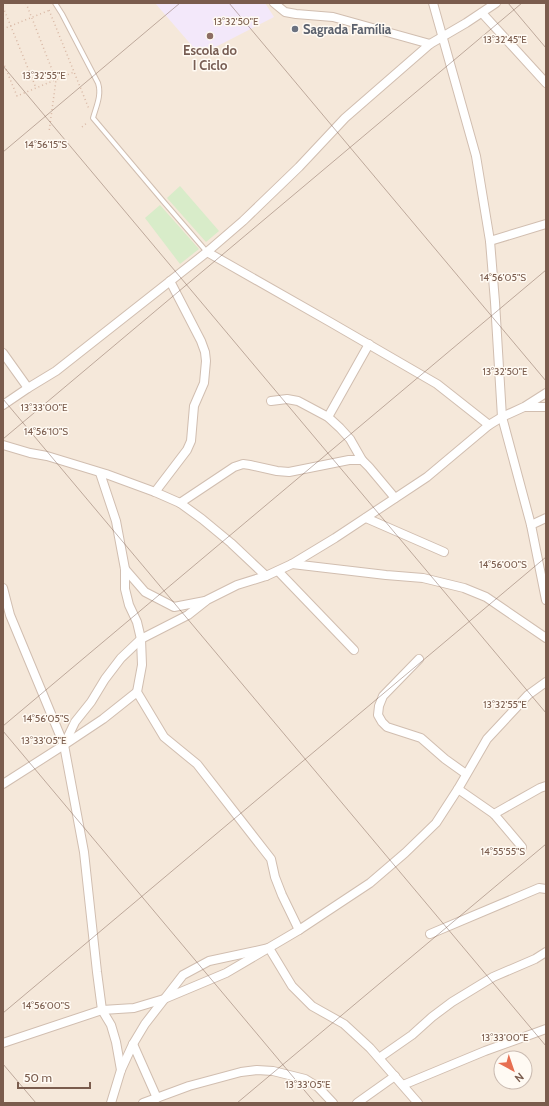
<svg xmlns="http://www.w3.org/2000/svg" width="549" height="1106" viewBox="0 0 549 1106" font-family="Cabin,sans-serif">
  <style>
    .residential { fill: #f5e8da; fill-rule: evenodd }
    .education { fill: #f3e8fa }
    .green { fill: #d8ecc9 }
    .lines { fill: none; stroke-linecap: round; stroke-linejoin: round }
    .lane-casing { stroke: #d1beb0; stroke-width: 6 }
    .street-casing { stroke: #d1beb0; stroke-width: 10 }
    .path { stroke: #d9b8a5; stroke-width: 1.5; stroke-dasharray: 1 3; stroke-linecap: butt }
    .lane { stroke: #fff; stroke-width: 4 }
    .street { stroke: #fff; stroke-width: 8 }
    .ticks { fill: none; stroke: #7a5c4d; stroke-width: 1; stroke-opacity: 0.45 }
    .worship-dot { fill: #6b7280; stroke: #fffaf3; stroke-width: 1.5 }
    .education-dot { fill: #8d6e63; stroke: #fffaf3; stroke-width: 1.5 }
    .labels { text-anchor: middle; stroke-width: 3; stroke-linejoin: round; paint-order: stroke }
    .worship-label { font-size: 13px; font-weight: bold; fill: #5b616d; stroke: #fffaf3; text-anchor: start }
    .education-label { font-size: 13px; font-weight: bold; fill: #785e54; stroke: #fffaf3 }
    .ticks-label { font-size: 10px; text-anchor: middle; fill: #7a5c4d; stroke: #fffaf3; stroke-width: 3; stroke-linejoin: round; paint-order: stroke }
  </style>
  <rect width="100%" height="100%" fill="#fdf6ec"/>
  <!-- residential -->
  <path class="residential" d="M 3,3 L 546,3 L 546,1103 L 3,1103 ZM 501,1058 L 525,1058 L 525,1082 L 501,1082 Z"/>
  <!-- education -->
  <polygon class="education" points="155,3 265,3 274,17 200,55"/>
  <!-- green -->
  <g class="green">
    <polygon points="180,186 219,231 206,242 167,198"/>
    <polygon points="160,205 199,249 180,264 145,218"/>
  </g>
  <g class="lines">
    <defs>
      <path id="lane" d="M 55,3 L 62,14 L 98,83 C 102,95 96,107 93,118 L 163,201 L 207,252"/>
      <g id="street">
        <polyline points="274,3 285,12 296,14 333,17 430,44"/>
        <polyline points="433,3 476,156 490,241 495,302 502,417 531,525 546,600"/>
        <polyline points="482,13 546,83"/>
        <polyline points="490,241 546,224"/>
        <polyline points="207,252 330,322 437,384 489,425"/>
        <polyline points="3,353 28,388"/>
        <polyline points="271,401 287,399 298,401 328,417 340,428 350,439 362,460"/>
        <polyline points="3,405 28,388 56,371 207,252 243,221 299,167 345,118 430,44 466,23 496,3"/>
        <polyline points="525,407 546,407"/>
        <polyline points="328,417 369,344"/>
        <polyline points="3,445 30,453 47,456 106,474 155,492 180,503 202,519 231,543 266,576"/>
        <polyline points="100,473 116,521 125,569 125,589 129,605 137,622 141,639 142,665 137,692 164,737 197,764 271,859 275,877 282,895 299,930"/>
        <polyline points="155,492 187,450 191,441 194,406 204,383 206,361 205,352 201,341 170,281"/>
        <polyline points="180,503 234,467 243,464 250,465 277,471 289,472 349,460 362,460 369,467 395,498"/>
        <polyline points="366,518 444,552"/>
        <polyline points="531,525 546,518"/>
        <polyline points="292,564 386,575 423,578 464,588 486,597 546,638"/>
        <polyline points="125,569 145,592 174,607 205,601"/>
        <polyline points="278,571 354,650"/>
        <polyline points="3,588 10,615 64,745 84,852 97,972 102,1010 111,1025 116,1042 121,1070"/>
        <polyline points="419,659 383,696 379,706 378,715 382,722 387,727 421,738 445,759 466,774"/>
        <polyline points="64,745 75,722 91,702 105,679 121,658 141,639 188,615 207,600 237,585 266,576 292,564 335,538 427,477 489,425 502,417 524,407 546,393"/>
        <polyline points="3,784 64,745 103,719 137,692"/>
        <polyline points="458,789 494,814 522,847"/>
        <polyline points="494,814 540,788 546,786"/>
        <polyline points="430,934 539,888 546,889"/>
        <polyline points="3,1043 102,1010 134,1008 164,999 226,973 299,930 370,883 405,853 436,823 458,789 487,739 528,695 546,682"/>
        <polyline points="133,1044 157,1098"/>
        <polyline points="379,1058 412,1035 432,1017 452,1002 493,977 535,959 546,952"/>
        <polyline points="403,1085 485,1051 546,1029"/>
        <polyline points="111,1103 121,1070 133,1044 145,1024 183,975 209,961 269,948 292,986 312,1006 344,1024 370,1048 418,1103"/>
        <polyline points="143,1103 189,1086 241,1072 257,1070 273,1071 305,1079 318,1087 333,1103"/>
        <polyline points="357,1103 395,1076"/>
      </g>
    </defs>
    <!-- lane casing -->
    <use href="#lane" class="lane-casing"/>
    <!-- street casing -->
    <use href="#street" class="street-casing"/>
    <!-- path -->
    <g class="path">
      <polyline points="26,3 56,80 49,132"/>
      <polyline points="3,7 36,88"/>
      <polyline points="49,10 89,109"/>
      <polyline points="3,29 50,10"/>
      <polyline points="3,62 17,96 74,72"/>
      <polyline points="82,127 88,122"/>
    </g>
    <!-- lane -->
    <use href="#lane" class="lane"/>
    <!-- street -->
    <use href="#street" class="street"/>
  </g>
  <!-- ticks -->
  <path class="ticks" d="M 229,3 L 546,381M 508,3 L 546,48M 3,66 L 546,713M 3,152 L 180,3M 3,399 L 546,1046M 3,439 L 522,3M 3,726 L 546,270M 3,731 L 315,1103M 3,1013 L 546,557M 3,1064 L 36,1103M 237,1103 L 546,844"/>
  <!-- markers -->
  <circle class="worship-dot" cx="295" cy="29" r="4"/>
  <circle class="education-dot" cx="210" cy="36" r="4"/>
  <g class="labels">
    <!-- worship labels -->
    <g class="worship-label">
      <text x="303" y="34">Sagrada Família</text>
    </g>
    <!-- education labels -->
    <g class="education-label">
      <text x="210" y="55">Escola do<tspan x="210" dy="15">I Ciclo</tspan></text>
    </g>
  </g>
  <g class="ticks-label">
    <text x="236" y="25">13°32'50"E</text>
    <text x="505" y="43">13°32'45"E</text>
    <text x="44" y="79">13°32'55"E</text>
    <text x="46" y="148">14°56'15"S</text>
    <text x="503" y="281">14°56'05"S</text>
    <text x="505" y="375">13°32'50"E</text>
    <text x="44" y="411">13°33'00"E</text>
    <text x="46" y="435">14°56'10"S</text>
    <text x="503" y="568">14°56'00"S</text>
    <text x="505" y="708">13°32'55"E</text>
    <text x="46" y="722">14°56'05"S</text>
    <text x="44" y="744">13°33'05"E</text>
    <text x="503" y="855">14°55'55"S</text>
    <text x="46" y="1009">14°56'00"S</text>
    <text x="505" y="1041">13°33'00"E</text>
    <text x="308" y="1088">13°33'05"E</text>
  </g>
  <!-- border -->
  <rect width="549" height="1106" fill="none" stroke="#7a5c4d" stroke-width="8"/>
  <!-- north arrow -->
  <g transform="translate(513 1070) rotate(140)"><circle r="19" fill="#fffaf3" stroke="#cabbb1"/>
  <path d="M0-3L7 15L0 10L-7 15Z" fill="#e76f51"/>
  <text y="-6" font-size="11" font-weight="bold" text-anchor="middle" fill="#7a5c4d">N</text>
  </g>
  <!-- scale -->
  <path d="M18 1082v6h72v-6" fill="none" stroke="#7a5c4d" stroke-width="2"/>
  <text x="24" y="1082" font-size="12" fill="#7a5c4d" stroke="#fffaf3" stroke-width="3" paint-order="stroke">50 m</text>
</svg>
